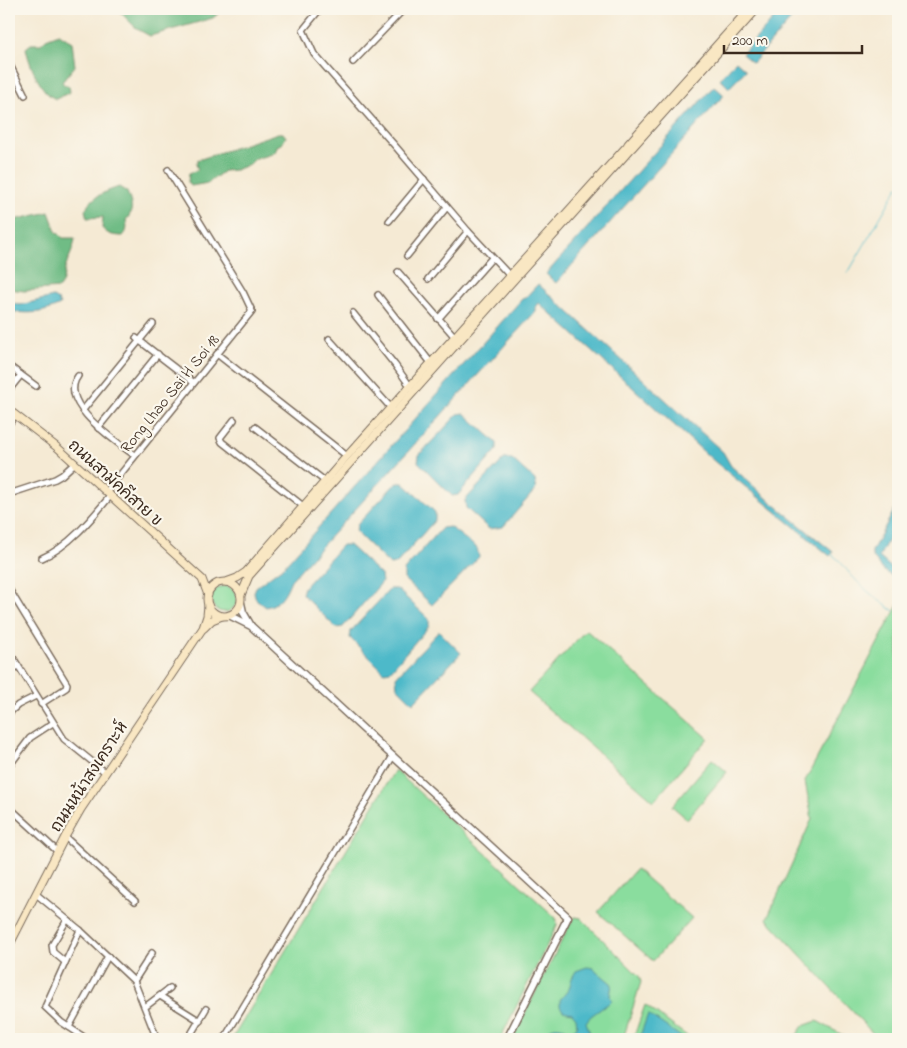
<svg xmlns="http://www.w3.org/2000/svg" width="907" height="1048" viewBox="0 0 907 1048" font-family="'Indie Flower','Playpen Sans Thai',sans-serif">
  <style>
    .green { fill: #8add9e; stroke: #62845e }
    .forest { fill: #6fbc85; stroke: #557352 }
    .water { fill: #4db9c9; stroke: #447274 }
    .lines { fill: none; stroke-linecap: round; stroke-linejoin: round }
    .stream { stroke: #4db9c9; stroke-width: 1 }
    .minor-casing { stroke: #7c6d5e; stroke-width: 8 }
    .tertiary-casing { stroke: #7c6d5e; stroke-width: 9 }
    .secondary-casing { stroke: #7c6d5e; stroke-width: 9 }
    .minor { stroke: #fff; stroke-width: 5 }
    .tertiary { stroke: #fff; stroke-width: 6 }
    .secondary { stroke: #f9e7c3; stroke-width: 7 }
    .labels { text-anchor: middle; stroke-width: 4.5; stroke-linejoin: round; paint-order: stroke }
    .street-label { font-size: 16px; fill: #3b2a1e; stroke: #fbf7ec }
  </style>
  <rect width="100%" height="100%" fill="#fbf7ec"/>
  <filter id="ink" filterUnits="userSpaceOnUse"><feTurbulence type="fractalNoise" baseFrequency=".02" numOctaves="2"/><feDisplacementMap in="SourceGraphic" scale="10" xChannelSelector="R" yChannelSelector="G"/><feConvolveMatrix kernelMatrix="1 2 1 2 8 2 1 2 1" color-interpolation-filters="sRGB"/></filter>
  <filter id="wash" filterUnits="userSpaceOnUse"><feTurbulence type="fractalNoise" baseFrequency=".0096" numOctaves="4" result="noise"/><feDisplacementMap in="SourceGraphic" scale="20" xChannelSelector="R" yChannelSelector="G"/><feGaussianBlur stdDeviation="1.12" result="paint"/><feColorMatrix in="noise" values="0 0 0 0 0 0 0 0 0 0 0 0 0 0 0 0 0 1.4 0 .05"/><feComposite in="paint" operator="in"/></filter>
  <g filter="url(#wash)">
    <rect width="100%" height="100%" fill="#f5ead4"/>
    <!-- green -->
    <g class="green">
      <circle cx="224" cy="599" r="13"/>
      <polygon points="898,605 898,1039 878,1039 767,919 812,819 805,781"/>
      <polygon points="586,630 708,738 654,801 529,692"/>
      <polygon points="712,759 727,772 687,819 672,806"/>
      <polygon points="395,770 556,918 557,925 500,1039 232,1039"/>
      <polygon points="636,869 692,918 653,961 598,912"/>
      <polygon points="575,917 581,918 639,976 641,982 623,1039 512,1039 570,924"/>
      <polygon points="645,1005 691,1039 633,1039"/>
      <polygon points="817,1021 846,1037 849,1039 794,1039 803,1026"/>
    </g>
    <!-- forest -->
    <g class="forest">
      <polygon points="119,9 229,9 227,11 220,12 213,18 150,36 137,29 118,10"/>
      <path d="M 59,34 L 72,42 L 75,66 L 62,82 L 65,85 L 69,86 L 70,92 L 56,99 C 41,94 29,64 26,48 L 31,44 L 41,44 L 46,39 Z"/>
      <polygon points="278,133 283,133 286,137 282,144 277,146 276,151 272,154 255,159 250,164 235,170 224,171 208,183 191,186 188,182 189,173 198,170 196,164 198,160"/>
      <path d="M 119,187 L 127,192 C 131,203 135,210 126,220 C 127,226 128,231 123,236 C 115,236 107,235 102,228 L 103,217 L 87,218 L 85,210 C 92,196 105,192 119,187 Z"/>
      <path d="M 9,209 L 11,217 L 14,220 L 49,212 L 56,231 L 63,238 L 75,238 C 74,250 68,258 65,269 C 63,277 64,282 59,288 L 24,291 L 9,289 Z"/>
    </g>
    <!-- water -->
    <g class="water">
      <polygon points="782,9 800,9 753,63 742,54"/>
      <polygon points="736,61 746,70 729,88 720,79"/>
      <polygon points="714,86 724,95 556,283 546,274"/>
      <path d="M 538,284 L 723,452 L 731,466 L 770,501 L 833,552 L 830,556 L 714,461 L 539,303 L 536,307 L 536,311 L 291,580 C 286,592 281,604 266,607 L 256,599 L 254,592 L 256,587 L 284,566 L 522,299 L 525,298 Z"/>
      <path d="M 53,297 L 58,300 L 60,305 C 42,314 28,314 9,311 L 9,302 L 20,305 Z"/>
      <polygon points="464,413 497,443 497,450 458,495 452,496 418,462 419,455 458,414"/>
      <polygon points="504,459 512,459 535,480 536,489 503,527 489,529 466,508 465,500"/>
      <polygon points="396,483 403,483 435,512 435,520 396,564 390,565 356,532 357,525"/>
      <polygon points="898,503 898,521 895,527 898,531 898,537 893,535 890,536 879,557 896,572 898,571 898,580 883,570 872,556 872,551"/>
      <polygon points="450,527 477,548 479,557 432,605 404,579 404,570 442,528"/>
      <polygon points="342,545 349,545 381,575 382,582 343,627 336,628 302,594 304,587"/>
      <polygon points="390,589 397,589 429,619 429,626 390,671 384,672 350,638 351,631"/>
      <polygon points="439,631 461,653 413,703 397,687 396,677"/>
      <path d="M 587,967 L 593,968 L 612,984 L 610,996 L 612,1001 L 591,1016 L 586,1022 L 592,1039 L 540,1039 C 550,1025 556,1024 572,1031 L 577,1027 L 576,1018 L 572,1013 L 563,1011 L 560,1006 L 560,1000 L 569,989 L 572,978 L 576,971 Z"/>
      <polygon points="648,1014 684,1039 639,1039"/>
    </g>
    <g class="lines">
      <!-- stream -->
      <g class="stream">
        <polyline points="848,273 898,187"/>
        <path d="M 831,554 C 841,560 845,569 853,577 C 866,591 879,601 894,611"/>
      </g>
    </g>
  </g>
  <g filter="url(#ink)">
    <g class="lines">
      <defs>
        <g id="minor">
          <polyline points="320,9 303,30 314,54 396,147 468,231 511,277"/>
          <polyline points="353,62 404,9"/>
          <polyline points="9,63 25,95"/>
          <polyline points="389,221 424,179"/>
          <polyline points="407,256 447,207"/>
          <polyline points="398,272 455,337"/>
          <polyline points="428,279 468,231"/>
          <polyline points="378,295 431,363"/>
          <polyline points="353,313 395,365 410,386"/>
          <polyline points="438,319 492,258"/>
          <polyline points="136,338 193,382"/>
          <polyline points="329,339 392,409"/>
          <polyline points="217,354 347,456"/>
          <polyline points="9,366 36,386"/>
          <path d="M 78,376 C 57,403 116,441 134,455"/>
          <polyline points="9,390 21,375"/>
          <polyline points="83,410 153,324"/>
          <polyline points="234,420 220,438 222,442 303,506"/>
          <polyline points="9,424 15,415"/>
          <polyline points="255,427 326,482"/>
          <polyline points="98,428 158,354"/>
          <polyline points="107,491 252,311 243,292 168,170"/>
          <polyline points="9,494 55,479 62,475 75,463"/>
          <path d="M 42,558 C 70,546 92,518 111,495"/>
          <polyline points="9,589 67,684 66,688 41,704"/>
          <polyline points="9,651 64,739 105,772"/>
          <polyline points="9,671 18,666"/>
          <polyline points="9,713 18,705 36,696"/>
          <polyline points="9,766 30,738 53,723"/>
          <polyline points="9,807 57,851"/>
          <polyline points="65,837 135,901"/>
          <polyline points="36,894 80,930 134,981 157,1039"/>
          <polyline points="80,930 45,1007 61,1022 87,1039"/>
          <polyline points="65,962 53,952 52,945 67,920"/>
          <polyline points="134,981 152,953"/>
          <polyline points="160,996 200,1021"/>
          <polyline points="145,1007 170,988"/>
          <polyline points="69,1027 108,956"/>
          <polyline points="188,1039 206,1009"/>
          <polyline points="224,1039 393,756"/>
        </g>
        <g id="tertiary">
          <polyline points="241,603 243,612 250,624"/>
          <polyline points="229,615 251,626 568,917 507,1039"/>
        </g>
        <g id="secondary">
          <polyline points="628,144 749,9"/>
          <polyline points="632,148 757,9"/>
          <polyline points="9,410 58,448 202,579 208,595"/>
          <polyline points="226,582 237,578 246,572 347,456 626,147"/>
          <circle cx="224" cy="599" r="17"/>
          <polyline points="241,595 249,576 630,150"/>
          <polyline points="204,628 212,620 222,616"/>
          <polyline points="9,946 65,837 81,809 203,628 207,616 208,605"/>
        </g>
      </defs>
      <!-- minor casing -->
      <use href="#minor" class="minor-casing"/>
      <!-- tertiary casing -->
      <use href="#tertiary" class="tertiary-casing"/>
      <!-- secondary casing -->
      <use href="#secondary" class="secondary-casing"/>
      <!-- minor -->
      <use href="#minor" class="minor"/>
      <!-- tertiary -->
      <use href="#tertiary" class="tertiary"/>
      <!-- secondary -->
      <use href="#secondary" class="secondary"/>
    </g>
  </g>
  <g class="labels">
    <!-- street labels -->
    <g class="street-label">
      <text transform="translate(169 393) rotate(-51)" y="6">Rong Lhao Sai H Soi 18</text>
      <text transform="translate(116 482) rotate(42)" y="6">ถนนสามัคคีสาย ข</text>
      <text transform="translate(88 776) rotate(-57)" y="6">ถนนหน้าสงเคราะห์</text>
    </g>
  </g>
  <!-- margin -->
  <rect width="907" height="1048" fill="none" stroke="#fbf7ec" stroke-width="30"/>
  <!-- scale -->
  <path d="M724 45v8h138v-8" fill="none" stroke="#3b2a1e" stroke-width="2.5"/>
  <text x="732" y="45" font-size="15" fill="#3b2a1e" stroke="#fbf7ec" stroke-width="4" paint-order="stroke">200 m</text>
</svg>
